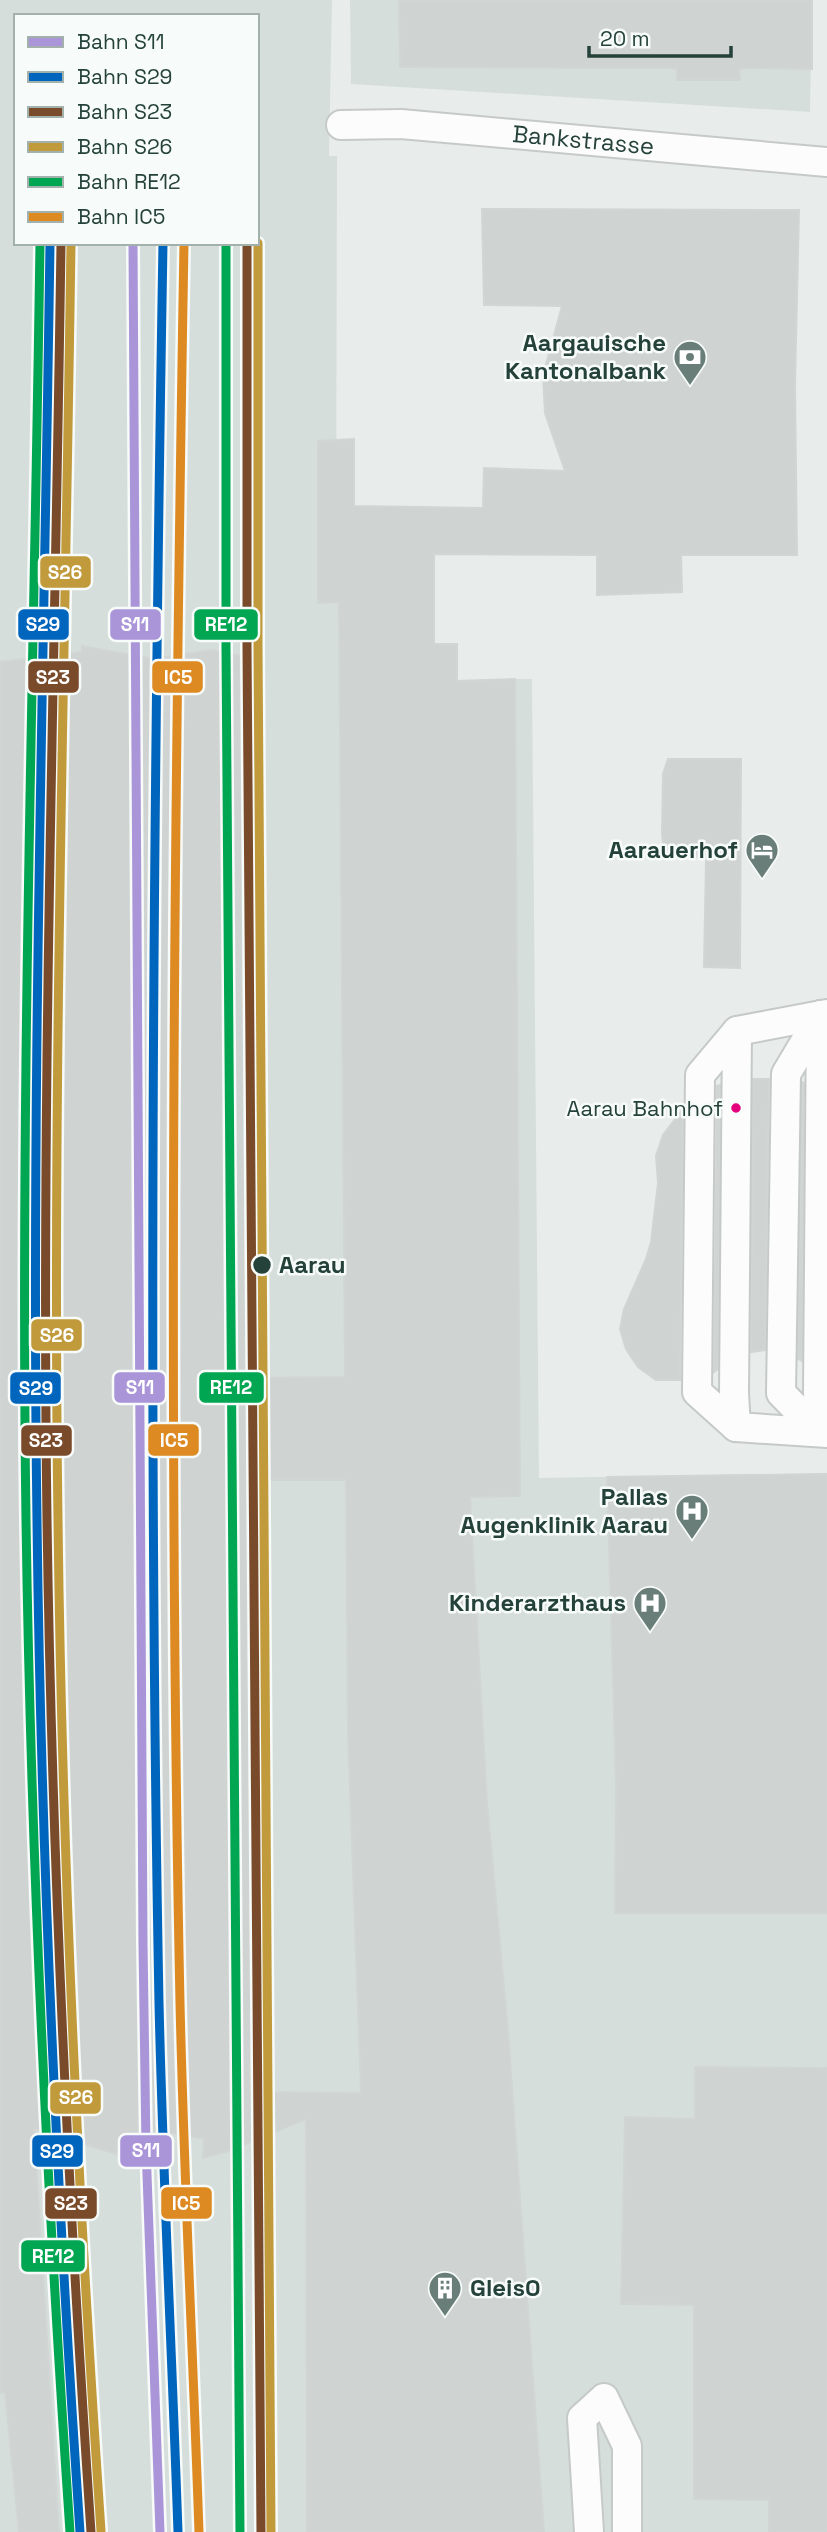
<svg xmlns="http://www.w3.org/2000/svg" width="827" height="2532" viewBox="0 0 827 2532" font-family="'Space Grotesk',sans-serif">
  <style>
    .built { fill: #d6dedb; fill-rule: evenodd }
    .building { fill: #cfd4d2; stroke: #d1d6d4; stroke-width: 2; fill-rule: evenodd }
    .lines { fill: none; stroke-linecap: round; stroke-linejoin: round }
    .service-casing { stroke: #c5cac8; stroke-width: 32 }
    .service { stroke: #fcfcfc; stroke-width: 28 }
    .rail-1-casing { stroke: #f7fbf9; stroke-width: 14 }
    .rail-2-casing { stroke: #f7fbf9; stroke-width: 14 }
    .rail-3-casing { stroke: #f7fbf9; stroke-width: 14 }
    .rail-4-casing { stroke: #f7fbf9; stroke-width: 14 }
    .rail-5-casing { stroke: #f7fbf9; stroke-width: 14 }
    .rail-6-casing { stroke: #f7fbf9; stroke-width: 14 }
    .rail-1 { stroke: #aa95d8; stroke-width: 9 }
    .rail-2 { stroke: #0065bd; stroke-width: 9 }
    .rail-3 { stroke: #7a4b2a; stroke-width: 9 }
    .rail-4 { stroke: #c09a3b; stroke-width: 9 }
    .rail-5 { stroke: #00a651; stroke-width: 9 }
    .rail-6 { stroke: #dd8a23; stroke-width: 9 }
    .bus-dot { fill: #e5007d; stroke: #f7fbf9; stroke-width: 2.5 }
    .stop-dot { fill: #24423a; stroke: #f7fbf9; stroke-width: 2.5 }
    .labels { text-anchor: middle; stroke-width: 5; stroke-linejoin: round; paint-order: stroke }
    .bus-label { font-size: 22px; fill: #24423a; stroke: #f7fbf9; text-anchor: end }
    .street-label { font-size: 24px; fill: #24423a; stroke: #f7fbf9 }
    .poi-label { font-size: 24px; font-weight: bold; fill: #24423a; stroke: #f7fbf9; text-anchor: end }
    .stop-label { font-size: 24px; font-weight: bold; fill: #24423a; stroke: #f7fbf9; text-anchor: start }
    .line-badge { stroke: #f7fbf9; stroke-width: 2.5 }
    .badge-label { font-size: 19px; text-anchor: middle; font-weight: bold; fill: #fff }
  </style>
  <rect width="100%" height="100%" fill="#e8edeb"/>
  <!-- built -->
  <g class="built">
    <path d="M 0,0 L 332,0 L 329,156 L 337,156 L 336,602 L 434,601 L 432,644 L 457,644 L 458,680 L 532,679 L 539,1478 L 827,1473 L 827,2532 L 0,2532 ZM 16,16 L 257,16 L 257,243 L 16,243 Z"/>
    <polygon points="350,0 812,0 810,112 351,84"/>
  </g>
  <!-- building -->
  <g class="building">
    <polygon points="399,0 812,0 812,69 739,68 740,80 677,80 677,68 400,67"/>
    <path d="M 482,209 L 799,210 L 795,384 L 797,555 L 681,555 L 682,592 L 597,595 L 597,555 L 434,554 L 434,644 L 457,644 L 457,681 L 515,679 L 520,1496 L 470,1497 L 487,1802 L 508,2031 L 544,2532 L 307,2532 L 306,2119 L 229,2151 L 203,2158 L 204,2139 L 162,2131 L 118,2137 L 119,2155 L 34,2128 L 59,2532 L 19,2532 L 5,2393 L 0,2393 L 0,662 L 82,652 L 82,646 L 153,659 L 212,650 L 240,656 L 246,1378 L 345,1377 L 339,602 L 318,603 L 318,441 L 354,439 L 354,506 L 483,508 L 484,468 L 565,471 L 545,413 L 543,375 L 562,306 L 484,305 ZM 247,1480 L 346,1480 L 348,1734 L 361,2093 L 252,2092 Z"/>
    <polygon points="668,759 741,759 740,968 704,967 706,859 664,850 662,835 663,774"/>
    <polygon points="753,1079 769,1079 765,1350 751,1352"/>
    <polygon points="802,1082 804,1083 802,1361 798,1359"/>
    <polygon points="720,1085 718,1369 714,1372 717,1086"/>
    <polygon points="683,1109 680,1380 656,1380 638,1367 626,1349 620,1329 624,1309 646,1259 651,1242 658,1183 656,1156 663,1135"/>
    <polygon points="827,1474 827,1913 615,1913 616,1785 607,1477"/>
    <polygon points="695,2067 827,2068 827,2532 769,2532 769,2500 694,2499 694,2305 621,2304 625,2117 695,2119"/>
  </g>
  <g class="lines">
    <defs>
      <g id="service">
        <path id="s1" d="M 341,125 L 401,124 L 827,162"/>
        <polyline points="827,1014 737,1031 700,1075 697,1392 736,1427 827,1433"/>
        <polyline points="736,1427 734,1393 737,1031"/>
        <polyline points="819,1432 781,1393 786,1074 821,1015"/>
        <polyline points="819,1432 818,1393 821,1015"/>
        <polyline points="589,2532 582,2418 604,2398 627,2446 627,2532"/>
      </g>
    </defs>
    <!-- service casing -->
    <use href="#service" class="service-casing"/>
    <!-- service -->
    <use href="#service" class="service"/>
    <defs>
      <polyline id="rail-1" points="133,243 143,1943 146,2147 160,2532"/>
      <g id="rail-2">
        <path d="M 50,243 C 44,669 31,1095 37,1520 C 41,1858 57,2195 80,2532"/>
        <path d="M 163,243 C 153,830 148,1417 159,2003 C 163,2179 172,2356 178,2532"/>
      </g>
      <g id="rail-3">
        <path d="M 61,243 C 55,669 41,1095 47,1520 C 52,1858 68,2195 91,2532"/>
        <polyline points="247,243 247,647 261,2532"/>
      </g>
      <g id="rail-4">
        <path d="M 71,243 C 65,669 52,1094 58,1520 C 62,1858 78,2195 101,2531"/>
        <polyline points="258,243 258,647 271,2532"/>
      </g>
      <g id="rail-5">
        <path d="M 40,243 C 34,669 20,1095 26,1520 C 31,1858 47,2195 70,2532"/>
        <polyline points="226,243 226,647 240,2532"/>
      </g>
      <path id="rail-6" d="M 184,243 C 174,830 168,1416 180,2003 C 184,2179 193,2355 199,2532"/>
    </defs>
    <!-- rail-1 casing -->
    <use href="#rail-1" class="rail-1-casing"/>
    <!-- rail-2 casing -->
    <use href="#rail-2" class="rail-2-casing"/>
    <!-- rail-3 casing -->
    <use href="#rail-3" class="rail-3-casing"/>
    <!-- rail-4 casing -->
    <use href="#rail-4" class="rail-4-casing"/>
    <!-- rail-5 casing -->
    <use href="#rail-5" class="rail-5-casing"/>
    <!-- rail-6 casing -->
    <use href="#rail-6" class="rail-6-casing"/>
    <!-- rail-1 -->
    <use href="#rail-1" class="rail-1"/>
    <!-- rail-2 -->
    <use href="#rail-2" class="rail-2"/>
    <!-- rail-3 -->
    <use href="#rail-3" class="rail-3"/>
    <!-- rail-4 -->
    <use href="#rail-4" class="rail-4"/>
    <!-- rail-5 -->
    <use href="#rail-5" class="rail-5"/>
    <!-- rail-6 -->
    <use href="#rail-6" class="rail-6"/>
  </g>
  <!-- icons -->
  <defs>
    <symbol id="bank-pin" viewBox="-11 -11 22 30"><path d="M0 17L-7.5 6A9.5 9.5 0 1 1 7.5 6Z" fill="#697e78" stroke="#f7fbf9"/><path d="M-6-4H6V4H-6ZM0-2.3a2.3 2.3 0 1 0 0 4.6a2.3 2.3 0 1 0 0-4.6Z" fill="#fff"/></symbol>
    <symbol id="hotel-pin" viewBox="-11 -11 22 30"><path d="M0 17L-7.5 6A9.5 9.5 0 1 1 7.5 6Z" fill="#697e78" stroke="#f7fbf9"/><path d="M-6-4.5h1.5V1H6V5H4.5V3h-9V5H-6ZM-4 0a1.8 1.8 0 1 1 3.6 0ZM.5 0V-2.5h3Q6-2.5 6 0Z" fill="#fff"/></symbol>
    <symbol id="hospital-pin" viewBox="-11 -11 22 30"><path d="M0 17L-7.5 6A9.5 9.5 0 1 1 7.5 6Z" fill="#697e78" stroke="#f7fbf9"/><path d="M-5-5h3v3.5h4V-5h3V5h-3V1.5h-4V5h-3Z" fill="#fff"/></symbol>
    <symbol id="building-pin" viewBox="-11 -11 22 30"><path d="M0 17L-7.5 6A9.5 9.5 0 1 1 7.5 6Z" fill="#697e78" stroke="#f7fbf9"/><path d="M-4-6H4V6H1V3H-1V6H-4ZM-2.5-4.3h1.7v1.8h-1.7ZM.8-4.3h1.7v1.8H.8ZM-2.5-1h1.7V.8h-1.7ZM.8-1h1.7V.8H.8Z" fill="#fff"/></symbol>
  </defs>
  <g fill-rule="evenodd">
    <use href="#bank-pin" x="671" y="338" width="38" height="52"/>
    <use href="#hotel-pin" x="743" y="831" width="38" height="52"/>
    <use href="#hospital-pin" x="673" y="1492" width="38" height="52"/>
    <use href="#hospital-pin" x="631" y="1584" width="38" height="52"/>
    <use href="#building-pin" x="426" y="2269" width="38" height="52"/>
  </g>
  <!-- markers -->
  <circle class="bus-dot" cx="736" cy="1108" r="6"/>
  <circle class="stop-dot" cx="262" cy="1265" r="10"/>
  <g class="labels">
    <!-- bus labels -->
    <g class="bus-label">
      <text x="723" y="1116">Aarau Bahnhof</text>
    </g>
    <!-- street labels -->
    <g class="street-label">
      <text dy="8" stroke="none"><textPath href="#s1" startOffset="243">Bankstrasse</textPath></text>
    </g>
    <!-- poi labels -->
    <g class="poi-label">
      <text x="666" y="351">Aargauische<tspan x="666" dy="28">Kantonalbank</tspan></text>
      <text x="738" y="858">Aarauerhof</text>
      <text x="668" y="1505">Pallas<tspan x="668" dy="28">Augenklinik Aarau</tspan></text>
      <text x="626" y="1611">Kinderarzthaus</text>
      <text x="470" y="2296" text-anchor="start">Gleis0</text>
    </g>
    <!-- stop labels -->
    <g class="stop-label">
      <text x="279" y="1273">Aarau</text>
    </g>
  </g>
  <g class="line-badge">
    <rect x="39" y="555" width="53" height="34" rx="7" fill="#c09a3b"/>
    <rect x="193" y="608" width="66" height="33" rx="7" fill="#00a651"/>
    <rect x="109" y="608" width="53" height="33" rx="7" fill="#aa95d8"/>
    <rect x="17" y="608" width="53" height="33" rx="7" fill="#0065bd"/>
    <rect x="151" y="660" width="53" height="34" rx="7" fill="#dd8a23"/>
    <rect x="27" y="660" width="53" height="34" rx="7" fill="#7a4b2a"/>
    <rect x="30" y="1318" width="53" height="34" rx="7" fill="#c09a3b"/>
    <rect x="198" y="1371" width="67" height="33" rx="7" fill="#00a651"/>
    <rect x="113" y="1371" width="53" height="33" rx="7" fill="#aa95d8"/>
    <rect x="9" y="1371" width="53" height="34" rx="7" fill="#0065bd"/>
    <rect x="147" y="1423" width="53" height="34" rx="7" fill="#dd8a23"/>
    <rect x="20" y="1424" width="53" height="33" rx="7" fill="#7a4b2a"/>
    <rect x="49" y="2081" width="53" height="34" rx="7" fill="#c09a3b"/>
    <rect x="119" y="2134" width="54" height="34" rx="7" fill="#aa95d8"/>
    <rect x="31" y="2134" width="53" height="34" rx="7" fill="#0065bd"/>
    <rect x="160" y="2186" width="53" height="34" rx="7" fill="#dd8a23"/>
    <rect x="44" y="2187" width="54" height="33" rx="7" fill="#7a4b2a"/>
    <rect x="20" y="2239" width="66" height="34" rx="7" fill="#00a651"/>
  </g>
  <g class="badge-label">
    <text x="65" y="579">S26</text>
    <text x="226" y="631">RE12</text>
    <text x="135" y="631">S11</text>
    <text x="43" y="631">S29</text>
    <text x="178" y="684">IC5</text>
    <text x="53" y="684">S23</text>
    <text x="57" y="1342">S26</text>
    <text x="231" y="1394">RE12</text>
    <text x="140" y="1394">S11</text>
    <text x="36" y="1395">S29</text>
    <text x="174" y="1447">IC5</text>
    <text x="46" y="1447">S23</text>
    <text x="76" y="2104">S26</text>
    <text x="146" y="2157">S11</text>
    <text x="57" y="2158">S29</text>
    <text x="186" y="2210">IC5</text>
    <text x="71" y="2210">S23</text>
    <text x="53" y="2263">RE12</text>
  </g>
  <!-- legend -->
  <rect x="14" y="14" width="245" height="231" fill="#f7fbf9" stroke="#a3b1ad" stroke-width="2"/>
  <rect x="28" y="37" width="35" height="10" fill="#aa95d8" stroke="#a3b1ad" stroke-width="2"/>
  <text x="77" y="49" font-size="21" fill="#24423a">Bahn S11</text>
  <rect x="28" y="72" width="35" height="10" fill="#0065bd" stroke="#a3b1ad" stroke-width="2"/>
  <text x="77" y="84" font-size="21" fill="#24423a">Bahn S29</text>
  <rect x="28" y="107" width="35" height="10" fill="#7a4b2a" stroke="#a3b1ad" stroke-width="2"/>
  <text x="77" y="119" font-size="21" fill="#24423a">Bahn S23</text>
  <rect x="28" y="142" width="35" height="10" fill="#c09a3b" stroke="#a3b1ad" stroke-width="2"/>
  <text x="77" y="154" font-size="21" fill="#24423a">Bahn S26</text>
  <rect x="28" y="177" width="35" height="10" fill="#00a651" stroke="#a3b1ad" stroke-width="2"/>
  <text x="77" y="189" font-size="21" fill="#24423a">Bahn RE12</text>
  <rect x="28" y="212" width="35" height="10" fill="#dd8a23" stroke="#a3b1ad" stroke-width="2"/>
  <text x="77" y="224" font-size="21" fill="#24423a">Bahn IC5</text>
  <!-- scale -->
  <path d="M589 46v10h142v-10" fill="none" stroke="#24423a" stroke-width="3.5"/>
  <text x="600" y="46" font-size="21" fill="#24423a" stroke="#f7fbf9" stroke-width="5" paint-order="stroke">20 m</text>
</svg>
